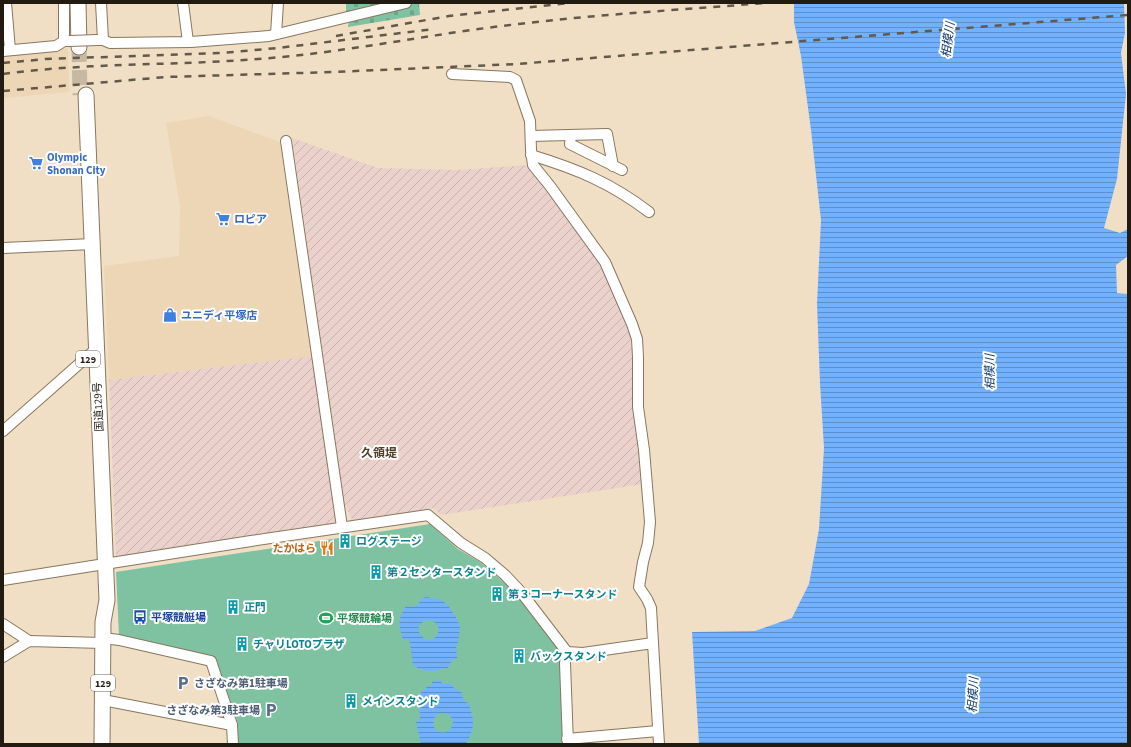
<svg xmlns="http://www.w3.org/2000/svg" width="1131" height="747" viewBox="0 0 1131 747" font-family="'Source Sans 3','Noto Sans JP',sans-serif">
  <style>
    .built { fill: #edd6b5 }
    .industrial { fill: url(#industrial-furrows) }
    .cemetery { fill: url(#cemetery-stones) }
    .pitch { fill: #7fc2a2 }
    .water { fill: url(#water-rules); fill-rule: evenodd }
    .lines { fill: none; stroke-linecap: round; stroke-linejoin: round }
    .highway-tunnel { stroke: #c7b8a1; stroke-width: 15; stroke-dasharray: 15 8; stroke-linecap: butt }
    .minor-casing { stroke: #87775f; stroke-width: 12 }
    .highway-casing { stroke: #87775f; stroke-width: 17 }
    .minor { stroke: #fff; stroke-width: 10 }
    .highway { stroke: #fff; stroke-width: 15 }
    .rail { stroke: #63594a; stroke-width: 2.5; stroke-dasharray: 7 7; stroke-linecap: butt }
    .minor-bridge-casing { stroke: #87775f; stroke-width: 12; stroke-linecap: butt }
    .minor-bridge { stroke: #fff; stroke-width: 10 }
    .labels { text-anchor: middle; stroke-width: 4; stroke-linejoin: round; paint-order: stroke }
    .shield { fill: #fff; stroke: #645f58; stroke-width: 1 }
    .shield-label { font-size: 10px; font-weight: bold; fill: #211b11 }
    .shop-label { font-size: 11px; font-weight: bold; fill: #366cbe; stroke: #fff; text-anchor: start }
    .street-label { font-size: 11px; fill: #211b11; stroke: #fff }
    .culture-label { font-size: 11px; font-weight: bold; fill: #0d838f; stroke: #fff; text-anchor: start }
    .food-label { font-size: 11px; font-weight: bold; fill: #c56008; stroke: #fff; text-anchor: end }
    .transit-label { font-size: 11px; font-weight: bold; fill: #164399; stroke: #fff; text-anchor: start }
    .leisure-label { font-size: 11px; font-weight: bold; fill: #27864d; stroke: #fff; text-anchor: start }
    .service-label { font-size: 11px; font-weight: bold; fill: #4e5e75; stroke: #fff; text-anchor: start }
    .water-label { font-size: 12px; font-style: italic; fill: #143f6f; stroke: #fff }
    .neighbourhood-label { font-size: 12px; font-weight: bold; fill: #4d3f28; stroke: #fff }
  </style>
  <defs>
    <pattern id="industrial-furrows" width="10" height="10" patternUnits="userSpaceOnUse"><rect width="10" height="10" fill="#ebd1cc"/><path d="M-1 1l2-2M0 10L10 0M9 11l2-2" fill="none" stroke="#c9b3ae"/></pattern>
    <pattern id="cemetery-stones" width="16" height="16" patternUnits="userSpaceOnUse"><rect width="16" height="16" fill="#7fc2a2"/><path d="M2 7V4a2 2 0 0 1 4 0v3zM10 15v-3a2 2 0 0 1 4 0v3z" fill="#6da68a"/></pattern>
    <pattern id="water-rules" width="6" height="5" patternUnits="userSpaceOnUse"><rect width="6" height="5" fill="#71b1fe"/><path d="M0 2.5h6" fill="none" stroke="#5c8fcc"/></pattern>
  </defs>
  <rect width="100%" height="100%" fill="#f1dfc5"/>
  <!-- built -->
  <g class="built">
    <polygon points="68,48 69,92 3,98 3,54"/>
    <polygon points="209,116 280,142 311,357 109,380 104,266 179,256 180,206 166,123"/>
  </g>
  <!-- industrial -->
  <g class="industrial">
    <polygon points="292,138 378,168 457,170 528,165 598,254 630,333 634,372 633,403 643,484 441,515 433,508 353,522 344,503"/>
    <polygon points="315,356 338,523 116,557 109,380"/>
  </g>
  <!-- cemetery -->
  <g class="cemetery">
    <polygon points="346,3 384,3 346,12"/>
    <polygon points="413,3 419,3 420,15 348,27 349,20"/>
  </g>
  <!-- pitch -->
  <polygon class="pitch" points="430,524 458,549 480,562 506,584 521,601 561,651 564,744 238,744 238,724 215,657 119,636 116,572"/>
  <!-- water -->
  <g class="water">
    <polygon points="794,3 1124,3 1125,33 1121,53 1126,94 1117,179 1104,228 1120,233 1128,229 1128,256 1116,265 1117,293 1128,294 1128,744 699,744 692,632 755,631 792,618 809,584 819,529 824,448 820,383 817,304 821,220 811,130 801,56 794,22"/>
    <path d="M 426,597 L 442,600 L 450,608 L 458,621 L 460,628 L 458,643 L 456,644 L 457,659 L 452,660 L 448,668 C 433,671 426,674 413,665 L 410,643 L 408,639 L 403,639 C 398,624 398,619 406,606 L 412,607 L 418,605 L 421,599 ZM 427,620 C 435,620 442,627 437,635 C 428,650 407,627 427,620 Z"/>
    <path d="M 441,680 L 442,684 L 451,683 C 453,688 455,690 461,691 C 463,696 462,701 468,703 C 475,720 475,728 466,744 L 421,744 L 416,722 L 419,721 L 420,717 L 418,695 L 428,686 L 432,686 L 432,681 ZM 441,713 L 448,714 C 463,726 440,742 433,725 L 435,716 Z"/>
  </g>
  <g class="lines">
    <!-- highway-tunnel -->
    <polyline class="highway-tunnel" points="79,47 80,95"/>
    <defs>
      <g id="minor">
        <polyline points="6,3 10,50"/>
        <polyline points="64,3 64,41"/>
        <polyline points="101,3 103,40"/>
        <polyline points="183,3 188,42"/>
        <polyline points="276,34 278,3"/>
        <polyline points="98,40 103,40 110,43 191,42 269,36 406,3"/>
        <polyline points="3,51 56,46 64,41 69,41"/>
        <polyline points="452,74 510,77 516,80 530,121 531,150 533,165 550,186 605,262 632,324 637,339 638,357 638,407 644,450 650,522 648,543 643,562 639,587 647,599 651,608 653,643"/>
        <polyline points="571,135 570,144 622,170"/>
        <polyline points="531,136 607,134 613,166"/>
        <polyline points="286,141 342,527"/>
        <path d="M 531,155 C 577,169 611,183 649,212"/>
        <polyline points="3,248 93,244"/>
        <polyline points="3,431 96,349"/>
        <polyline points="3,580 251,541 428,515 461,543 485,558 505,575 521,592 567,652 583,653 653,643 659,744"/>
        <polyline points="3,624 29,641"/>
        <polyline points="103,638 119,640 211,661 232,725 233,744"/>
        <polyline points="567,652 565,663 568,744"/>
        <polyline points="3,657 29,641 103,643"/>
        <polyline points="103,700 232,725"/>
        <polyline points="567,739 658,731"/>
      </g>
      <g id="highway">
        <polyline points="78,3 79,47"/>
        <polyline points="86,95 107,600 103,622 102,744"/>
      </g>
    </defs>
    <!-- minor casing -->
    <use href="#minor" class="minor-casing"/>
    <!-- highway casing -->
    <use href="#highway" class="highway-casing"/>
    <!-- minor -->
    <use href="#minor" class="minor"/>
    <!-- highway -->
    <use href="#highway" class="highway"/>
    <!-- rail -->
    <g class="rail">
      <polyline points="336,36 449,16 570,3"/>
      <polyline points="3,63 46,59 222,53 278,48 434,29"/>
      <path d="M 3,74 C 92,62 182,66 271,58 C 354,51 436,33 519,24 C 600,14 682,10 764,3"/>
      <polyline points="3,91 166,77 333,72 517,64 1128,15"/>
    </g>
    <defs>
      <polyline id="minor-bridge" points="69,41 98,40"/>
    </defs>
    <!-- minor-bridge casing -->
    <use href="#minor-bridge" class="minor-bridge-casing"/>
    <!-- minor-bridge -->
    <use href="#minor-bridge" class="minor-bridge"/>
  </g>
  <!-- icons -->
  <defs>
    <symbol id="supermarket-bare" viewBox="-9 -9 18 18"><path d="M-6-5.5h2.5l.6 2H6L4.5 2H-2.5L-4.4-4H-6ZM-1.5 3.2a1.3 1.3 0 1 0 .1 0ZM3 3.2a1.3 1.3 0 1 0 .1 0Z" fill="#3f7fe0" stroke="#fff" stroke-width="2.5" paint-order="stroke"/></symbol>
    <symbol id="shop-bare" viewBox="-9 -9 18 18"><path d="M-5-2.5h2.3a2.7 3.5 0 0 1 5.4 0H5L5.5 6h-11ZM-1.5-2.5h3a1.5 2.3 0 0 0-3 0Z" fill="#3f7fe0" stroke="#fff" stroke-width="2.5" paint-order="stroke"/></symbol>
    <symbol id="building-bare" viewBox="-9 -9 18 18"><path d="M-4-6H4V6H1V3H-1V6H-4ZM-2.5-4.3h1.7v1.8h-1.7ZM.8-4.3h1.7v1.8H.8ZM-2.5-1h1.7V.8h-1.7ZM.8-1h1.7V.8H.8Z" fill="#0f9aa8" stroke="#fff" stroke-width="2.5" paint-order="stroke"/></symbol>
    <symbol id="restaurant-bare" viewBox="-9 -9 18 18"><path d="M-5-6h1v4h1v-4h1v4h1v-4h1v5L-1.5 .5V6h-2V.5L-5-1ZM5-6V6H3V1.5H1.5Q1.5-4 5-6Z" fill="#e8710a" stroke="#fff" stroke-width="2.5" paint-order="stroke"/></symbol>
    <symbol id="bus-bare" viewBox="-9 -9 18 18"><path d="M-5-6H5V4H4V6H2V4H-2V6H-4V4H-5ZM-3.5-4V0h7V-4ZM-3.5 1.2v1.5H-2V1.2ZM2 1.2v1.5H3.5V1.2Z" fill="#1a4fb4" stroke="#fff" stroke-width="2.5" paint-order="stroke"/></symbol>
    <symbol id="stadium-bare" viewBox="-9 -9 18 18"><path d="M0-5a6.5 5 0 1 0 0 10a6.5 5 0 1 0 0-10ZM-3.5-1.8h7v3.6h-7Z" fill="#2e9e5b" stroke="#fff" stroke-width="2.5" paint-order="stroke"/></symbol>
    <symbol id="parking-bare" viewBox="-9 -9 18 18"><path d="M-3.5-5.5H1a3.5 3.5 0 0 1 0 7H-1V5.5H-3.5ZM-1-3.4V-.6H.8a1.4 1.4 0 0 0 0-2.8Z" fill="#5c6f8a" stroke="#fff" stroke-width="2.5" paint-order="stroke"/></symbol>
  </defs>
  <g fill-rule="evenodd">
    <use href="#supermarket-bare" x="26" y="153" width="20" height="20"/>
    <use href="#supermarket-bare" x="213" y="209" width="20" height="20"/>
    <use href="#shop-bare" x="160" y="305" width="20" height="20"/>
    <use href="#building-bare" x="335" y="531" width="20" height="20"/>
    <use href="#restaurant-bare" x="317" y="538" width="20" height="20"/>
    <use href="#building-bare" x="366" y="562" width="20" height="20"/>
    <use href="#building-bare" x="487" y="584" width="20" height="20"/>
    <use href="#building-bare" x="223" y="597" width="20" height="20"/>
    <use href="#bus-bare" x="130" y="607" width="20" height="20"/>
    <use href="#stadium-bare" x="316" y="608" width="20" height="20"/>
    <use href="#building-bare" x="232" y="634" width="20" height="20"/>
    <use href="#building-bare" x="509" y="646" width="20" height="20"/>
    <use href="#parking-bare" x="173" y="673" width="20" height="20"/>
    <use href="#building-bare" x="341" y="691" width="20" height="20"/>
    <use href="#parking-bare" x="261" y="700" width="20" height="20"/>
  </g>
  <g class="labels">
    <!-- shield labels -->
    <g class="shield">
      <rect x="76" y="351" width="24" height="16" rx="3"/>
      <rect x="91" y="675" width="24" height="16" rx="3"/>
    </g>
    <g class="shield-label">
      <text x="88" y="363">129</text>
      <text x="103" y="687">129</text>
    </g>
    <!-- shop labels -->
    <g class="shop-label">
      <text x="47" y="161">Olympic<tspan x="47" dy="13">Shonan City</tspan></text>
      <text x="234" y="223">ロピア</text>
      <text x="181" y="319">ユニディ平塚店</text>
    </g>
    <!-- street labels -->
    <g class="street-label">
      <text transform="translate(98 407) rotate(-93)" y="4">国道129号</text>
    </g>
    <!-- culture labels -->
    <g class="culture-label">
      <text x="356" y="545">ログステージ</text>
      <text x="387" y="576">第２センタースタンド</text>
      <text x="508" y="598">第３コーナースタンド</text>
      <text x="244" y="611">正門</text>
      <text x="253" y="648">チャリLOTOプラザ</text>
      <text x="530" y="660">バックスタンド</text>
      <text x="362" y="705">メインスタンド</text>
    </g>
    <!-- food labels -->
    <g class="food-label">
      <text x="316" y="552">たかはら</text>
    </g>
    <!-- transit labels -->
    <g class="transit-label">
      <text x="151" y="621">平塚競艇場</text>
    </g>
    <!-- leisure labels -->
    <g class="leisure-label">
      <text x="337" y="622">平塚競輪場</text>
    </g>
    <!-- service labels -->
    <g class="service-label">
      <text x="194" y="687">さざなみ第1駐車場</text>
      <text x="260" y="714" text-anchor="end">さざなみ第3駐車場</text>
    </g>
    <!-- water labels -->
    <g class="water-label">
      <text transform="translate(948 40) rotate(-83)" y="4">相模川</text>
      <text transform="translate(990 372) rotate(-91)" y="4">相模川</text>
      <text transform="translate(973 695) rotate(-87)" y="4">相模川</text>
    </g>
    <!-- neighbourhood labels -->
    <g class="neighbourhood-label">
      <text x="379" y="457">久領堤</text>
    </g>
  </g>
  <!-- border -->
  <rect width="1131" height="747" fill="none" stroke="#211b11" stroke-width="8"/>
</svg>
